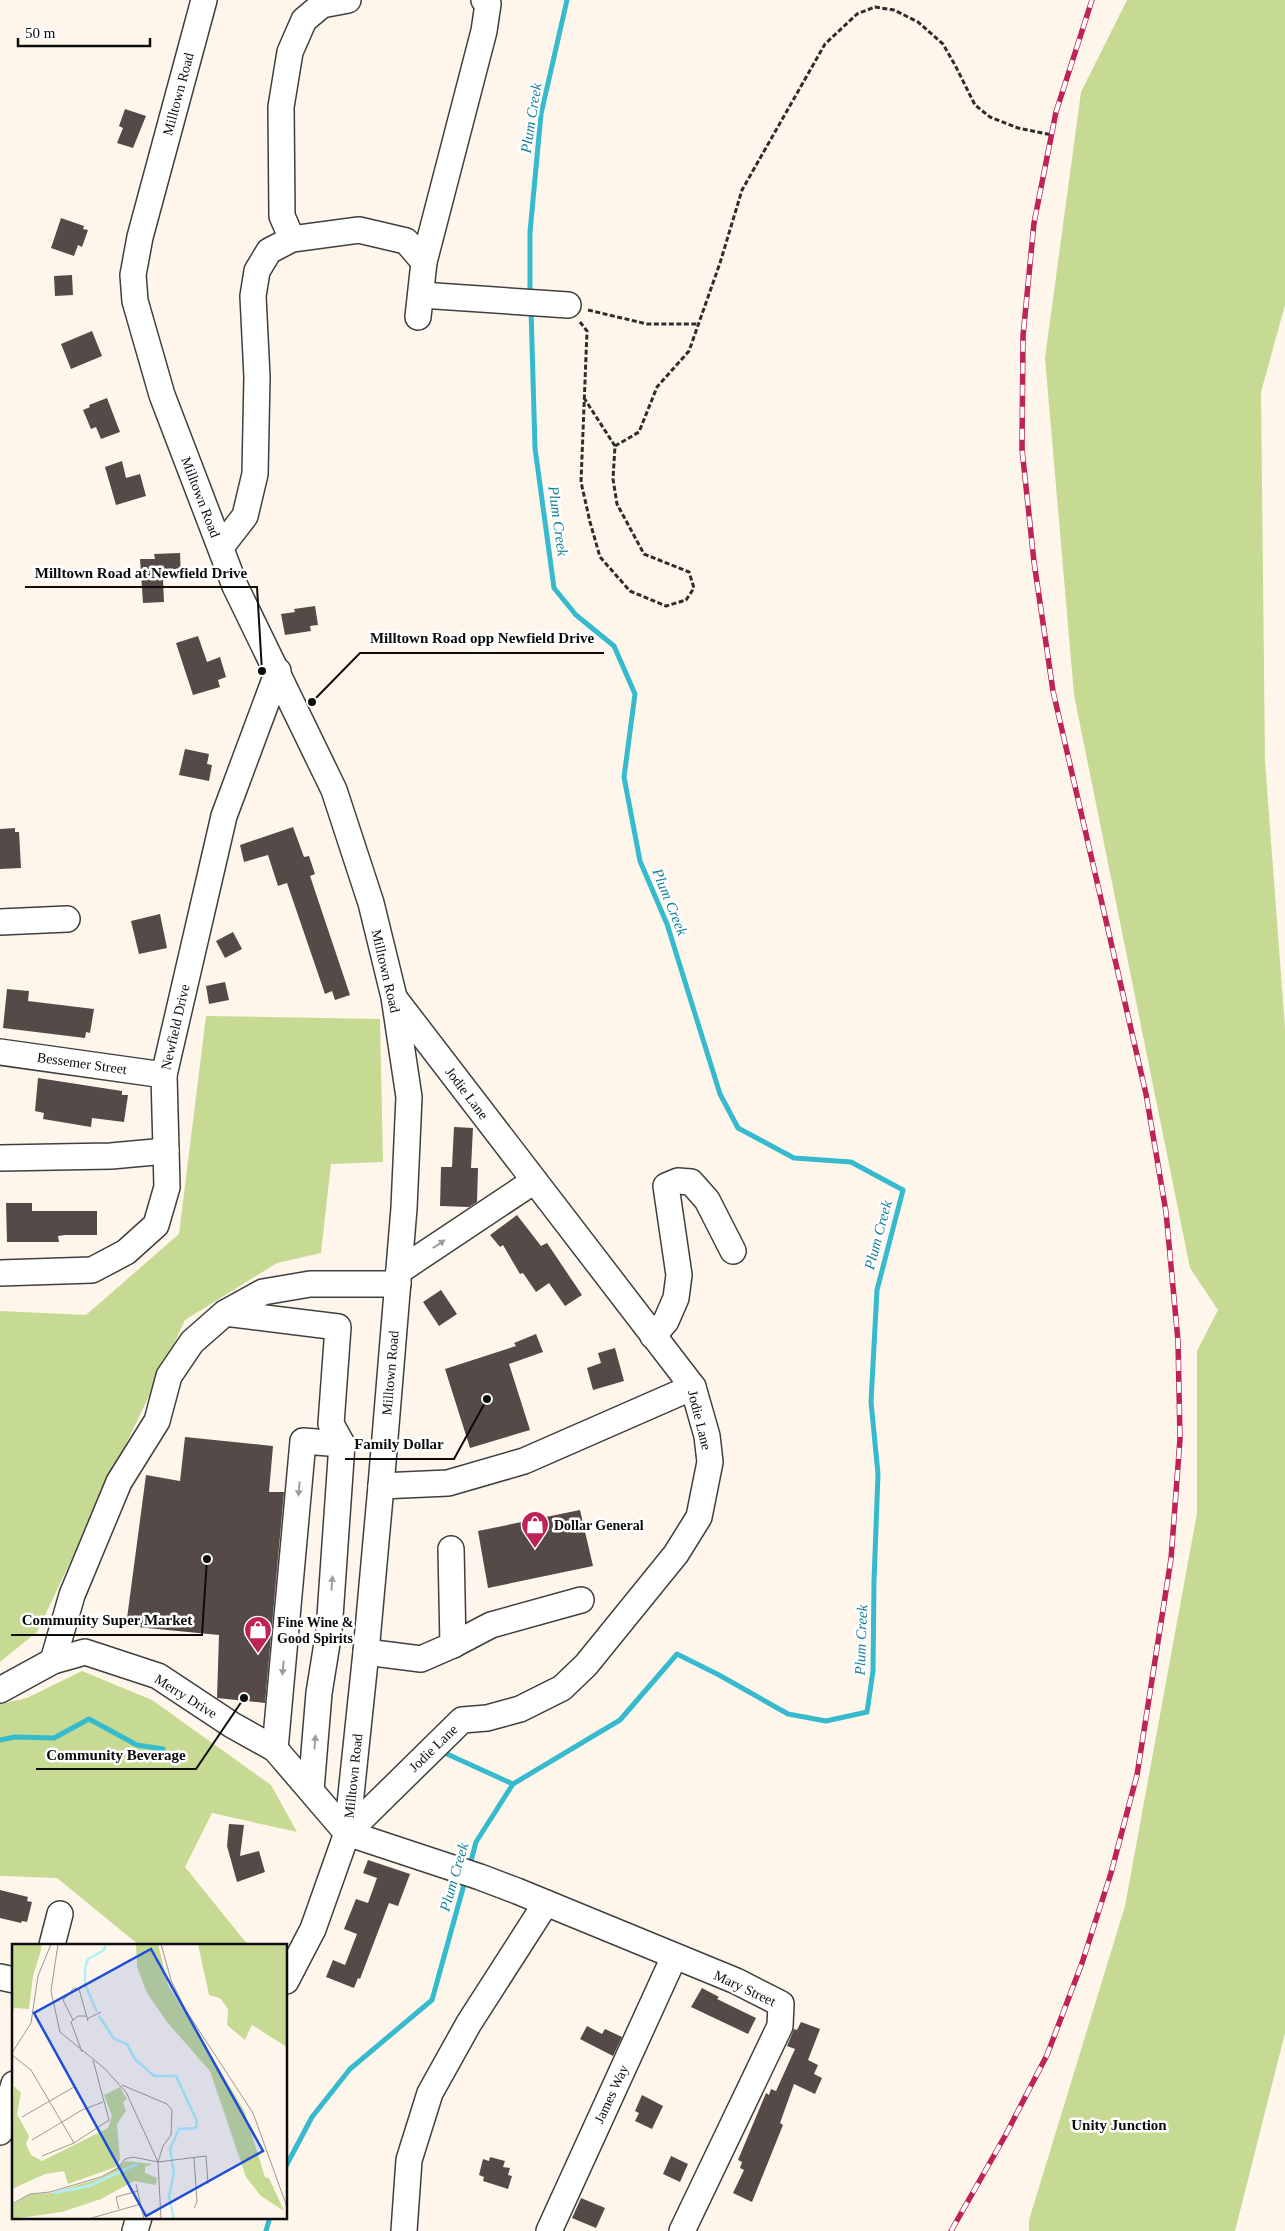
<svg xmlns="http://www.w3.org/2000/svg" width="1285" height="2231" viewBox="0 0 1285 2231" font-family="'Times New Roman',serif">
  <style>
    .forest { fill: #c6da94 }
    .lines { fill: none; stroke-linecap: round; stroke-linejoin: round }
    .stream { stroke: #36bace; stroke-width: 5 }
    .building { fill: #554a48 }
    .minor-casing { stroke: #3f3f3f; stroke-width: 28 }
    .path { stroke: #2e2e2e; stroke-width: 3; stroke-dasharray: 5 2.5; stroke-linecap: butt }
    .minor { stroke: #fff; stroke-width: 25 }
    .rail-casing { stroke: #bd2354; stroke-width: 5.5 }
    .rail { stroke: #fff; stroke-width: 4; stroke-dasharray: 11; stroke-linecap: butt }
    .oneway { fill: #9e9e9e }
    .labels { text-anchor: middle; stroke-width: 5; stroke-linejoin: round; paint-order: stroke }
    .street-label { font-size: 14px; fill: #0c0c0c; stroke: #fff }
    .poi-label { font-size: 14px; font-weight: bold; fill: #0c0c0c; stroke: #fff; text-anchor: start }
    .water-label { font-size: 15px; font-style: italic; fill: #158198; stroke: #fff }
    .neighbourhood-label { font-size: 15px; font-weight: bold; fill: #0c0c0c; stroke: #fff }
    .inset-river { fill: none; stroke: #b0eff7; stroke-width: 2.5 }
    .inset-road { fill: none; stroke: #9e9892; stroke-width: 1 }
    .view { fill: #1d4ed8; fill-opacity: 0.15; stroke: #1d4ed8; stroke-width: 2.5 }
    .inset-edge { fill: none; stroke: #0c0c0c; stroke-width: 2.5 }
    .leader { fill: none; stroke: #0c0c0c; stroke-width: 2 }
    .callout-dot { fill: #0c0c0c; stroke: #fff; stroke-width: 2 }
    .callout-label { font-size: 15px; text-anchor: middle; font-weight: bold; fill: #0c0c0c; stroke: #fff; stroke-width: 5; stroke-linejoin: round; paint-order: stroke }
  </style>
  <rect width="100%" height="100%" fill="#fff6eb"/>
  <!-- forest -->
  <g class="forest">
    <polygon points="1127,0 1285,0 1285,305 1261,392 1265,761 1285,1028 1285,2033 1235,2231 1029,2231 1029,2220 1125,1906 1197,1513 1197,1351 1218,1310 1190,1268 1074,695 1045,358 1081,92"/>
    <polygon points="206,1016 380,1019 383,1162 331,1164 321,1253 277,1263 185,1320 37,1632 0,1662 0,1311 86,1315 179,1234"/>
    <polygon points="82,1671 152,1700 271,1785 297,1832 212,1813 185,1867 248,1945 139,1945 57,1878 0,1876 0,1704 27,1698"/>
  </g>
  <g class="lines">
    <!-- stream -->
    <g class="stream">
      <polyline points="530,296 530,232 541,114 567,0"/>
      <polyline points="0,1740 15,1737 54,1738 89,1719 137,1745 163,1749"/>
      <polyline points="447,1754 513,1784"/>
      <polyline points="470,1865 476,1842 513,1784 620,1720 677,1654 719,1675 788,1714 826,1721 867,1712 873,1671 874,1581 878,1474 871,1402 877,1290 903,1190 851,1162 794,1158 738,1128 720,1094 667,924 640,861 624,777 635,694 614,646 576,615 554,588 535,448 531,309"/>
      <polyline points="286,2166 312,2117 350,2069 432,2000 465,1881"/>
      <polyline points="266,2231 270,2217"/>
    </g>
  </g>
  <!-- building -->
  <g class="building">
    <polygon points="125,109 146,116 133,148 117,143 123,128 119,126"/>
    <polygon points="61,218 84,226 83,229 88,230 82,247 78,245 74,256 51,248"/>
    <polygon points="72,275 73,295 55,296 54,276"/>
    <polygon points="92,331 102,356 71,369 61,344"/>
    <polygon points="107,398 120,432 101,439 96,427 91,429 83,410 90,407 89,405"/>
    <polygon points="122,461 126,478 140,474 146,496 116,505 105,467"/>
    <polygon points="180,553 181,578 163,579 164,602 143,603 140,559 155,559 154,554"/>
    <polygon points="315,606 318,625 310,626 311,631 285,635 281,614 295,612 294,609"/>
    <polygon points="198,636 207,662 220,657 226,677 218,680 220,687 193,695 176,643"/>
    <polygon points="185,749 209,754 207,764 212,765 209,781 179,775"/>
    <polygon points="293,827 304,857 309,856 315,874 310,876 350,995 335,1000 332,991 325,994 287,883 278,886 268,855 244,862 240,845"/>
    <polygon points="15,828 15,832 19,832 21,868 0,869 0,829"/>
    <polygon points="160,914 167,948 139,954 131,921"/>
    <polygon points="233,932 242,949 225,958 216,941"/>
    <polygon points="225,982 229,1000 209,1004 206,986"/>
    <polygon points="7,989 29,991 28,1001 94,1009 90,1033 86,1032 85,1038 3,1028"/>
    <polygon points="38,1078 122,1091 122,1095 128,1095 124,1122 92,1118 91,1127 43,1119 44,1113 35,1111"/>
    <polygon points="454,1127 473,1128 471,1168 478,1168 477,1202 469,1207 440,1206 441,1167 452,1167"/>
    <polygon points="6,1203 32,1203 32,1211 97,1211 97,1235 65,1235 58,1236 59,1242 7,1242"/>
    <polygon points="517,1215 541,1246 547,1243 582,1295 565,1306 549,1283 536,1292 523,1273 520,1274 503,1245 500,1247 490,1235"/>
    <polygon points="441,1290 457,1314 439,1326 423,1302"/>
    <polygon points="536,1334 543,1352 509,1364 530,1430 470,1448 445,1369 516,1346 514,1343"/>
    <polygon points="615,1348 624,1381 593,1390 587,1368 601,1363 598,1353"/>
    <polygon points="185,1437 273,1446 269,1492 284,1492 265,1703 217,1698 219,1635 126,1626 146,1475 180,1481"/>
    <polygon points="580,1510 593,1566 488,1588 478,1531"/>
    <polygon points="229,1824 244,1825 240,1856 259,1851 265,1872 237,1882 227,1846"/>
    <polygon points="368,1860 410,1874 398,1906 389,1903 360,1979 358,1978 354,1988 326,1977 333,1960 345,1965 357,1934 344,1929 356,1899 368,1903 377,1878 363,1873"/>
    <polygon points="0,1890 28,1897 27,1901 32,1902 27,1922 22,1921 21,1923 0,1918"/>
    <polygon points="702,1988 719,1997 717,1999 756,2018 748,2034 691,2007"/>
    <polygon points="801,2022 820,2029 808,2060 818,2065 814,2074 822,2078 815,2094 794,2084 780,2123 783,2125 752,2202 733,2193 744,2170 740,2168 742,2162 738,2160 766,2093 769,2095 771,2089 776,2091 795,2049 787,2046 794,2029 797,2030"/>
    <polygon points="587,2026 602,2034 605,2029 622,2037 613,2056 580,2039"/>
    <polygon points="642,2095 663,2106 652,2129 635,2121 639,2113 635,2111"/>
    <polygon points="671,2156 688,2164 680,2182 663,2174"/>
    <polygon points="490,2157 505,2161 503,2167 510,2168 508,2175 512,2176 508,2189 483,2181 484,2177 479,2175 483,2159 489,2161"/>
    <polygon points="581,2198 605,2208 596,2228 572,2218"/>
  </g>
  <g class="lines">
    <defs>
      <g id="minor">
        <polyline points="204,0 140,237 133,275 135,301 162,395 235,586 334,790 371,903 394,997 409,1097 404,1208 381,1486 366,1652 347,1833 313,1929 286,1981"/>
        <polyline points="292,239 282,216 281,107 290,52 304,20 322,5 348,0"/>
        <polyline points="421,295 568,305"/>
        <polyline points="418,317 424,262 484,31 488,4 484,0"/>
        <polyline points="221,547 245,516 255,474 257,377 253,296 257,271 269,251 292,239 359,230 406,241 424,262"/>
        <polyline points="0,922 67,919"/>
        <polyline points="0,1052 164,1075"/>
        <polyline points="0,1158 111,1156 166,1151"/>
        <polyline points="399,1271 534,1181"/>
        <polyline points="0,1273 92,1270 126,1252 156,1225 167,1187 164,1075 224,816 278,671"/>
        <polyline points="225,1313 338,1327 331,1424 342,1444 329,1631 319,1693 311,1790"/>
        <polyline points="653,1336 666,1321 676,1298 679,1275 666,1186 678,1181 691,1182 707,1200 733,1251"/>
        <polyline points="381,1486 448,1483 524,1461 693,1387"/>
        <polyline points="451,1549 453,1645"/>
        <polyline points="366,1652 421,1659 453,1645 491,1625 581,1600"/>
        <polyline points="53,1661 72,1595 119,1482 157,1421 169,1376 192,1342 225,1313 263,1292 310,1284 398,1284"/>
        <polyline points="0,1690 53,1661 85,1652 158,1676 232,1725 275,1749 347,1833 480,1877 517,1891 736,1981 781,2004 780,2026 682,2231"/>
        <polyline points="275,1749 303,1441 342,1444"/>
        <polyline points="347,1833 462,1720 487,1718 520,1709 562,1688 586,1665 676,1554 699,1517 710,1462 707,1436 693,1387 395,999"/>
        <polyline points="52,1945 60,1914"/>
        <polyline points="0,1977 14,1980"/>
        <polyline points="0,2132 14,2084"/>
        <polyline points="135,2231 139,2217"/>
        <polyline points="404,2231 409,2160 430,2093 469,2023 546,1903"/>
        <polyline points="549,2231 674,1957"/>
      </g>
    </defs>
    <!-- minor casing -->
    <use href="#minor" class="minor-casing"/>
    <!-- path -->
    <g class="path">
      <polyline points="588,310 647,324 699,324"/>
      <polyline points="580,322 587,331 581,482 590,522 600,557 630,591 666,606 686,600 694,588 689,572 644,554 617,504 613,479 615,446 584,398"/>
      <polyline points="615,446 639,432 657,387 689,351 720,263 742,190 825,44 857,14 875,7 894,10 918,22 943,44 955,65 975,105 990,117 1018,128 1052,135"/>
    </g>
    <!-- minor -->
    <use href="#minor" class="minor"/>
    <defs>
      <polyline id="rail" points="951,2231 1005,2136 1047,2055 1082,1963 1111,1873 1137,1775 1171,1559 1180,1439 1178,1341 1166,1212 1146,1094 1053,691 1034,562 1022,449 1023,336 1034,223 1056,112 1092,0"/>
    </defs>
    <!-- rail casing -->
    <use href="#rail" class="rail-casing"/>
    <!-- rail -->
    <use href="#rail" class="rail"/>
  </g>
  <!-- one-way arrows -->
  <defs><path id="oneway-solid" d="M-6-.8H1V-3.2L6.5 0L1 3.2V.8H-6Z" transform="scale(1.25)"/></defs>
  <g class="oneway">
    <use href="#oneway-solid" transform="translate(439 1244) rotate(-34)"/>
    <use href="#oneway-solid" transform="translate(299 1489) rotate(95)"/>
    <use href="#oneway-solid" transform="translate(332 1583) rotate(-86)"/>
    <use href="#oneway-solid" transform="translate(283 1668) rotate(95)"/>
    <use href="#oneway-solid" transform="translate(315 1742) rotate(-85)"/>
  </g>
  <!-- icons -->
  <defs>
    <symbol id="shop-pin" viewBox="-11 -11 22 30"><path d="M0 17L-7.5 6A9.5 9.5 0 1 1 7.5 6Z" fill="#bd2354" stroke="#fff"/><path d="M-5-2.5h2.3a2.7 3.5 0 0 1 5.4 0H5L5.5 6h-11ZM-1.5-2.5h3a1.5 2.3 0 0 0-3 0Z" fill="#fff"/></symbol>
  </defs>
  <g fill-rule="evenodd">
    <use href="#shop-pin" x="519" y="1509" width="32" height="43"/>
    <use href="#shop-pin" x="242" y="1614" width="32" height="43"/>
  </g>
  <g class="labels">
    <!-- street labels -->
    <g class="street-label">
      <text transform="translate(178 94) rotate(-75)" y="5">Milltown Road</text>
      <text transform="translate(201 497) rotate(69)" y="5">Milltown Road</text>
      <text transform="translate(386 971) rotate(77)" y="5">Milltown Road</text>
      <text transform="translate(175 1027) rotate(-77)" y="5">Newfield Drive</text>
      <text transform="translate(82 1063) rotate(8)" y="5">Bessemer Street</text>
      <text transform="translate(467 1093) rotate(53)" y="5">Jodie Lane</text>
      <text transform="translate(390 1373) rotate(-85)" y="5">Milltown Road</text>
      <text transform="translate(700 1420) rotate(76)" y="5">Jodie Lane</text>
      <text transform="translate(186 1696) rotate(32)" y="5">Merry Drive</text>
      <text transform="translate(433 1748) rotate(-44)" y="5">Jodie Lane</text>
      <text transform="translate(353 1776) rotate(-84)" y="5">Milltown Road</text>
      <text transform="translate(745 1988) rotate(25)" y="5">Mary Street</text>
      <text transform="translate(611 2094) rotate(-65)" y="5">James Way</text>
    </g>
    <!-- poi labels -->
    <g class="poi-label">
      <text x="554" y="1530">Dollar General</text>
      <text x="277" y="1627">Fine Wine &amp;<tspan x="277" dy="16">Good Spirits</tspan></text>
    </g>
    <!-- water labels -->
    <g class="water-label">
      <text transform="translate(531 118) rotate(-81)" y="5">Plum Creek</text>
      <text transform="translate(558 521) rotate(82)" y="5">Plum Creek</text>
      <text transform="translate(670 902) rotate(68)" y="5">Plum Creek</text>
      <text transform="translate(878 1235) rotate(-75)" y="5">Plum Creek</text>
      <text transform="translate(861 1640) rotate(-88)" y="5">Plum Creek</text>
      <text transform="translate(454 1877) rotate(-74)" y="5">Plum Creek</text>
    </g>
    <!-- neighbourhood labels -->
    <g class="neighbourhood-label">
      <text x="1119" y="2130">Unity Junction</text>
    </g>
  </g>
  <!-- overview -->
  <g transform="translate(12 1944)">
    <rect width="275" height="275" fill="#fff6eb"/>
    <path d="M 0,0 L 29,0 L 29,6 L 21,32 L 17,65 L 2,64 L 0,71 ZM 124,0 L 146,0 L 156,41 L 232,166 L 253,233 L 257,234 L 272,267 L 249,252 L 234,233 L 198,127 L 155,78 L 135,49 L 125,23 ZM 186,0 L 275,0 L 275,103 L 240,81 L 233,96 L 215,81 L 216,65 L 208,54 L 197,51 ZM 2,142 L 9,149 L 5,170 L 17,192 L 14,200 L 19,211 L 30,217 L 96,184 L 100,172 L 92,151 L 108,143 L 115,155 L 111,158 L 114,167 L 105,180 L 108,215 L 104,223 L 56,240 L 52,227 L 33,230 L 0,245 ZM 114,217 L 141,220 L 133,223 L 133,229 L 145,234 L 144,241 L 122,237 L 89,255 L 50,268 L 0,275 L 0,261 L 18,250 L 39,249 L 89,234 Z" fill="#c6da94"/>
    <path class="inset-river" d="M 85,68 L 73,40 L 73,24 L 76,15 L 92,6 L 94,0M 87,72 L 102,95 L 115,100 L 123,115 L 142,132 L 164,132 L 185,177 L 184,184 L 167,185 L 158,205 L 162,229 L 157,252 L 162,275M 42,249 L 77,242 L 125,220"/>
    <path class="inset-road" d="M 46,0 L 39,47 L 48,88 L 92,124 L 114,148 L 146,218 L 149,275M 149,0 L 159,36 L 173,65 L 241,169 L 275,263M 75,75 L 89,68M 61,76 L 51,56 L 62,44 L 67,45 L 76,77M 70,108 L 59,78 L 66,72 L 74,72M 0,109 L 19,79 L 26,32 L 39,0M 0,111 L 19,126 L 62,199M 110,141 L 155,160 L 160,166 L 159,191 L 151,202 L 146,218M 10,173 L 62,143M 20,196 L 70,166 L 91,158M 30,212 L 62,199 L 97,176 L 81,116M 182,213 L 185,258 L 182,264M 124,240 L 132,275M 0,260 L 18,250 L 38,248 L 89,233 L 106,224 L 113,215 L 121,213 L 146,218 L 194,212 L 196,240M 107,265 L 104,253 L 126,247M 76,275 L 129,260"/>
    <path class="view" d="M 139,5 L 251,207 L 134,272 L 22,69 Z"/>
    <rect width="275" height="275" class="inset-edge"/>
  </g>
  <!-- callouts -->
  <path class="leader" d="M262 671L257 587H25M312 702L360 653H604M487 1399L454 1459H345M207 1559L202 1635H11M244 1698L196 1769H36"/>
  <g class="callout-dot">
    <circle cx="262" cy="671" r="5"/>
    <circle cx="312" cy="702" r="5"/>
    <circle cx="487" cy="1399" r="5"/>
    <circle cx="207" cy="1559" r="5"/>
    <circle cx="244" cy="1698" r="5"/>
  </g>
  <g class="callout-label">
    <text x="141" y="578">Milltown Road at Newfield Drive</text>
    <text x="482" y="643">Milltown Road opp Newfield Drive</text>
    <text x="399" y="1449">Family Dollar</text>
    <text x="107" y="1625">Community Super Market</text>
    <text x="116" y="1760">Community Beverage</text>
  </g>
  <!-- scale -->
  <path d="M18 38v8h132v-8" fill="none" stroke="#0c0c0c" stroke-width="2.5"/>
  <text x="25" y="38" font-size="15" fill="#0c0c0c" stroke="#ffffff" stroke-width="4" paint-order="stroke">50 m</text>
</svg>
